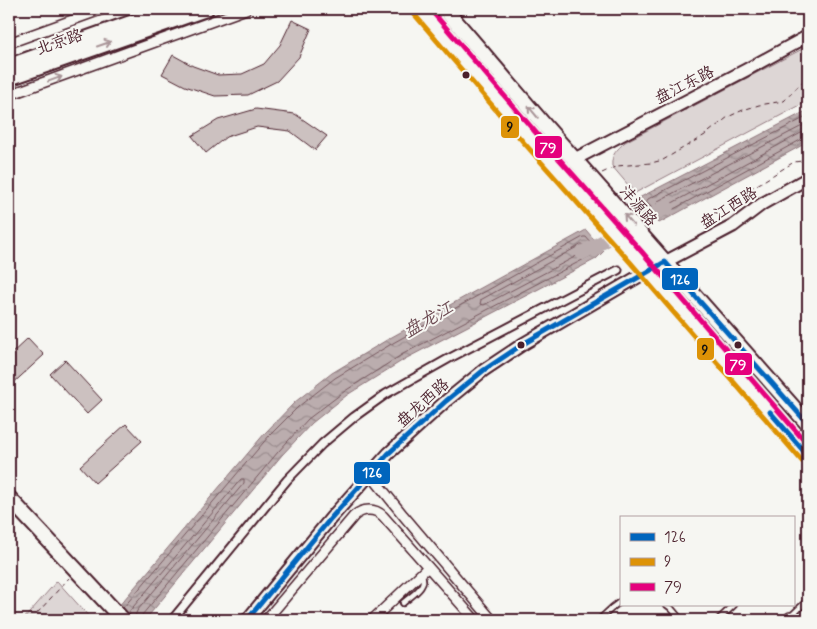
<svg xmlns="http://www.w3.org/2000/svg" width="817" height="629" viewBox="0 0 817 629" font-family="Mynerve,'LXGW WenKai TC',sans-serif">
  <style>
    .green { fill: #ddd6d5; stroke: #947a80 }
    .water { fill: url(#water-waves); stroke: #8e747a }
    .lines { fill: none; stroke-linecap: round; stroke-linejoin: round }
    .shore { stroke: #77585f; stroke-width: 1 }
    .river { stroke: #bbadae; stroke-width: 14 }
    .building { fill: #ccc1c0; stroke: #4a1f2b }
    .service-casing { stroke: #4a1f2b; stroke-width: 8 }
    .pedestrian-casing { stroke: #4a1f2b; stroke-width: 11 }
    .minor-casing { stroke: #4a1f2b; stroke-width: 12 }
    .tertiary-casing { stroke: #4a1f2b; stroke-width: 15 }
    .secondary-casing { stroke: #4a1f2b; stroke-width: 18 }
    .path { stroke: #4a1f2b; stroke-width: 1; stroke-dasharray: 5 4; stroke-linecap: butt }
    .service { stroke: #f6f6f2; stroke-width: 4.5 }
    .pedestrian { stroke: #f6f6f2; stroke-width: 7 }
    .minor { stroke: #f6f6f2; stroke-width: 9 }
    .tertiary { stroke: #f6f6f2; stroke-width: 11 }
    .secondary { stroke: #f6f6f2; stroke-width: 14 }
    .bus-1-casing { stroke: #f6f6f2; stroke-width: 9 }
    .bus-2-casing { stroke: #f6f6f2; stroke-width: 9 }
    .bus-3-casing { stroke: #f6f6f2; stroke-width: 9 }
    .bus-1 { stroke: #0065bd; stroke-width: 5 }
    .bus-2 { stroke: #dd9206; stroke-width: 5 }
    .bus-3 { stroke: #e5007d; stroke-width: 5 }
    .oneway { stroke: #a99598 }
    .bus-dot { fill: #4a1f2b; stroke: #f6f6f2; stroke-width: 2 }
    .labels { text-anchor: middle; stroke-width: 4; stroke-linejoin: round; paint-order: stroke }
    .street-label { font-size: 16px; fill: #4a1f2b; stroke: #f6f6f2 }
    .water-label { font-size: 18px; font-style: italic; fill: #6c4a52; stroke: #f6f6f2 }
    .line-badge { stroke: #f6f6f2; stroke-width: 2 }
    .badge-label { font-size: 14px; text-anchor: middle; font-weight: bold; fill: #fff }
    .pale-badge-label { font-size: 14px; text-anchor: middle; font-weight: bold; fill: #111 }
  </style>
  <defs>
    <pattern id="water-waves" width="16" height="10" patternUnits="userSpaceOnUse" patternTransform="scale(1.25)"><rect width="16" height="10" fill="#bbadae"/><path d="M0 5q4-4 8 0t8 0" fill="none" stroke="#9a8c8e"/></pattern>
  </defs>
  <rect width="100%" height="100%" fill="#f6f6f2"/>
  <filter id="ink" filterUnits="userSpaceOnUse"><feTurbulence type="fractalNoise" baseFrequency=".02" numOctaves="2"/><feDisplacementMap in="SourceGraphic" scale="10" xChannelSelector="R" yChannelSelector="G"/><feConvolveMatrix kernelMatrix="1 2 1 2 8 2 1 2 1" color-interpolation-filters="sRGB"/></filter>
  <g filter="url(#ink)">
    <!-- green -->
    <g class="green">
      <path d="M 808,46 L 808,101 L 635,193 L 612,166 C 611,154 617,150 625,142 Z"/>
      <polygon points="57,581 92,620 23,620"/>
    </g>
    <!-- water -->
    <g class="water">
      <polygon points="808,110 808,142 659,223 637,199"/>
      <polygon points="586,230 604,251 596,259 405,359 347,395 312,423 282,455 145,620 107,620 265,433 295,402 332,373 390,338"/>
    </g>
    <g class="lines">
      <!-- shore -->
      <g class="shore">
        <polyline points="808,116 648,199 646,202 659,215 661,216 804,138 808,138"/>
        <polyline points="808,123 658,201 657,204 660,208 663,208 801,133 808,132"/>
        <polygon points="581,245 584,245 586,247 586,251 484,305 480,304 481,300"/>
        <polyline points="123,608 269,436 299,406 335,378 393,343 583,237 586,237 596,249 596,251 592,255 403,354 345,391 308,419 278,452 142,615 141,620"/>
        <polyline points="128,613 241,479 244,479 244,483 137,611 135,616 135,620"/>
      </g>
      <!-- river -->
      <polyline class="river" points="582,253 667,207"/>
    </g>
    <!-- building -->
    <g class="building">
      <polygon points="292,20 311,29 299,57 277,81 248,95 215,96 185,86 162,74 173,55 193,66 218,75 242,74 264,64 280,45"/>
      <polygon points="256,109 295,114 327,136 315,150 290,131 257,127 226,137 206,153 192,136 218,120"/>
      <polygon points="28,338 44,355 9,387 9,356"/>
      <polygon points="65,360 102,400 87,414 50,374"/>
      <polygon points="126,424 142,441 95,483 80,466"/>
    </g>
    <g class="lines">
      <defs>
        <g id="service">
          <path d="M 403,603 C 412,595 429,586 421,574"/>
          <polyline points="667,605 671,608 681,620"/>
          <polyline points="599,620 613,607 621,601"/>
          <polyline points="718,620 734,605"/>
          <polyline points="787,620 808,600"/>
        </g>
        <polyline id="pedestrian" points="172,620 287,480 322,444 354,417 386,394 448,359 618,270"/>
        <g id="minor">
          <polyline points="9,43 103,9"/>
          <polyline points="9,95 246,9"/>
          <polyline points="370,474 403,515 492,620"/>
          <polyline points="790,617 793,620"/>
          <path d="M 266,620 L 354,516 C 363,508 375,508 383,516 L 475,620"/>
          <polyline points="372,620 428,567"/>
        </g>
        <g id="tertiary">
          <polyline points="575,159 746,70 808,36"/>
          <polyline points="247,620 331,518 389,453 446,401 484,370 523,344 648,271 733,226 762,204 808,178"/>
        </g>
        <g id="secondary">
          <polyline points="420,9 531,139 636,257 808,456"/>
          <polyline points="445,9 546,127 808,424"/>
          <polyline points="9,66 170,9"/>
          <polyline points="9,78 206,9"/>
          <polyline points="9,498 123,620"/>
        </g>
      </defs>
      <!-- service casing -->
      <use href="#service" class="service-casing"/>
      <!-- pedestrian casing -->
      <use href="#pedestrian" class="pedestrian-casing"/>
      <!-- minor casing -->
      <use href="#minor" class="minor-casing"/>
      <!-- tertiary casing -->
      <use href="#tertiary" class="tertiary-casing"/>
      <!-- secondary casing -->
      <use href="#secondary" class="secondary-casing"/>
      <!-- path -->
      <g class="path">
        <polyline points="602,173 617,166 651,163 663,160 705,135 728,117 743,110 759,105 784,101 808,76"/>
        <polyline points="741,193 757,185 794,162 802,161 808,165"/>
        <polyline points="31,620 69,578"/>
      </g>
      <!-- service -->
      <use href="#service" class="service"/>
      <!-- pedestrian -->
      <use href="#pedestrian" class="pedestrian"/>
      <!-- minor -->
      <use href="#minor" class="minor"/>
      <!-- tertiary -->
      <use href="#tertiary" class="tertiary"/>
      <!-- secondary -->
      <use href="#secondary" class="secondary"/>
      <defs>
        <g id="bus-1">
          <polyline points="770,412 808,456"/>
          <polyline points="247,620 331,518 389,453 446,401 484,370 523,344 665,262 808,424"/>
        </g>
        <polyline id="bus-2" points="414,14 525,144 630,262 802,461"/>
        <polyline id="bus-3" points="430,9 537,134 642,252 808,445"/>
      </defs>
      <!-- bus-1 casing -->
      <use href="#bus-1" class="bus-1-casing"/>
      <!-- bus-2 casing -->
      <use href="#bus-2" class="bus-2-casing"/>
      <!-- bus-3 casing -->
      <use href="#bus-3" class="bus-3-casing"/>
      <!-- bus-1 -->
      <use href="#bus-1" class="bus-1"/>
      <!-- bus-2 -->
      <use href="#bus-2" class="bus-2"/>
      <!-- bus-3 -->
      <use href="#bus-3" class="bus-3"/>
    </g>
    <!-- one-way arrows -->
    <defs><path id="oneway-shaft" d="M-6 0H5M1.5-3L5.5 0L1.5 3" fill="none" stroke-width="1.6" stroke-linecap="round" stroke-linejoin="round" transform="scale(1.25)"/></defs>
    <g class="oneway">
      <use href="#oneway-shaft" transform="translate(104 44) rotate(-19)"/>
      <use href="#oneway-shaft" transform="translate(55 79) rotate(-20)"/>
      <use href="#oneway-shaft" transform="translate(533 112) rotate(-130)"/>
      <use href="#oneway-shaft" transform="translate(629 220) rotate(-131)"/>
    </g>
  </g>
  <!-- markers -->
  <g class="bus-dot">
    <circle cx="466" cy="75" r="4.5"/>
    <circle cx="521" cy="345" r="4.5"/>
    <circle cx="738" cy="345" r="4.5"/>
  </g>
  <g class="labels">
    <!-- street labels -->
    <g class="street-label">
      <text transform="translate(59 41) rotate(-19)" y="6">北京路</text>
      <text transform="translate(684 84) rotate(-27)" y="6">盘江东路</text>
      <text transform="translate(639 205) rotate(49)" y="6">沣源路</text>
      <text transform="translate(728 207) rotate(-32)" y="6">盘江西路</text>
      <text transform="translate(422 402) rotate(-42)" y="6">盘龙西路</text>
    </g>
    <!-- water labels -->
    <g class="water-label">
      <text transform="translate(428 319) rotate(-30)" y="6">盘龙江</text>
    </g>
  </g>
  <g class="line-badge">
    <rect x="500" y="115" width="20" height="24" rx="5" fill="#dd9206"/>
    <rect x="534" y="135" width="29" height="24" rx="5" fill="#e5007d"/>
    <rect x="661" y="267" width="38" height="24" rx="5" fill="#0065bd"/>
    <rect x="696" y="337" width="19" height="24" rx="5" fill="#dd9206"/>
    <rect x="724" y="352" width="29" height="24" rx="5" fill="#e5007d"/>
    <rect x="353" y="461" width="38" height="24" rx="5" fill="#0065bd"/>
  </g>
  <g class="badge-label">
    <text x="548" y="152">79</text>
    <text x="680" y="284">126</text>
    <text x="738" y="369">79</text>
    <text x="372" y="477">126</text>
  </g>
  <g class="pale-badge-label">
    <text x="510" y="131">9</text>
    <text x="705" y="354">9</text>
  </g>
  <!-- margin -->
  <rect width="817" height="629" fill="none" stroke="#f6f6f2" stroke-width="30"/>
  <rect x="15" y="15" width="787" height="599" fill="none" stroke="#4a1f2b" stroke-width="2" filter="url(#ink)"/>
  <!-- legend -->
  <rect x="620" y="516" width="175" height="90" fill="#f6f6f2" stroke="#b1a0a2"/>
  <rect x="630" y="533" width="25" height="8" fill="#0065bd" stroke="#b1a0a2"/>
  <text x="664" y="542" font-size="15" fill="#4a1f2b">126</text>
  <rect x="630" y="558" width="25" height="8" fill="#dd9206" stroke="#b1a0a2"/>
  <text x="664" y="566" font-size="15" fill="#4a1f2b">9</text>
  <rect x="630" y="583" width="25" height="8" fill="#e5007d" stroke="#b1a0a2"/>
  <text x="664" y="592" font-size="15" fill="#4a1f2b">79</text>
</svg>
